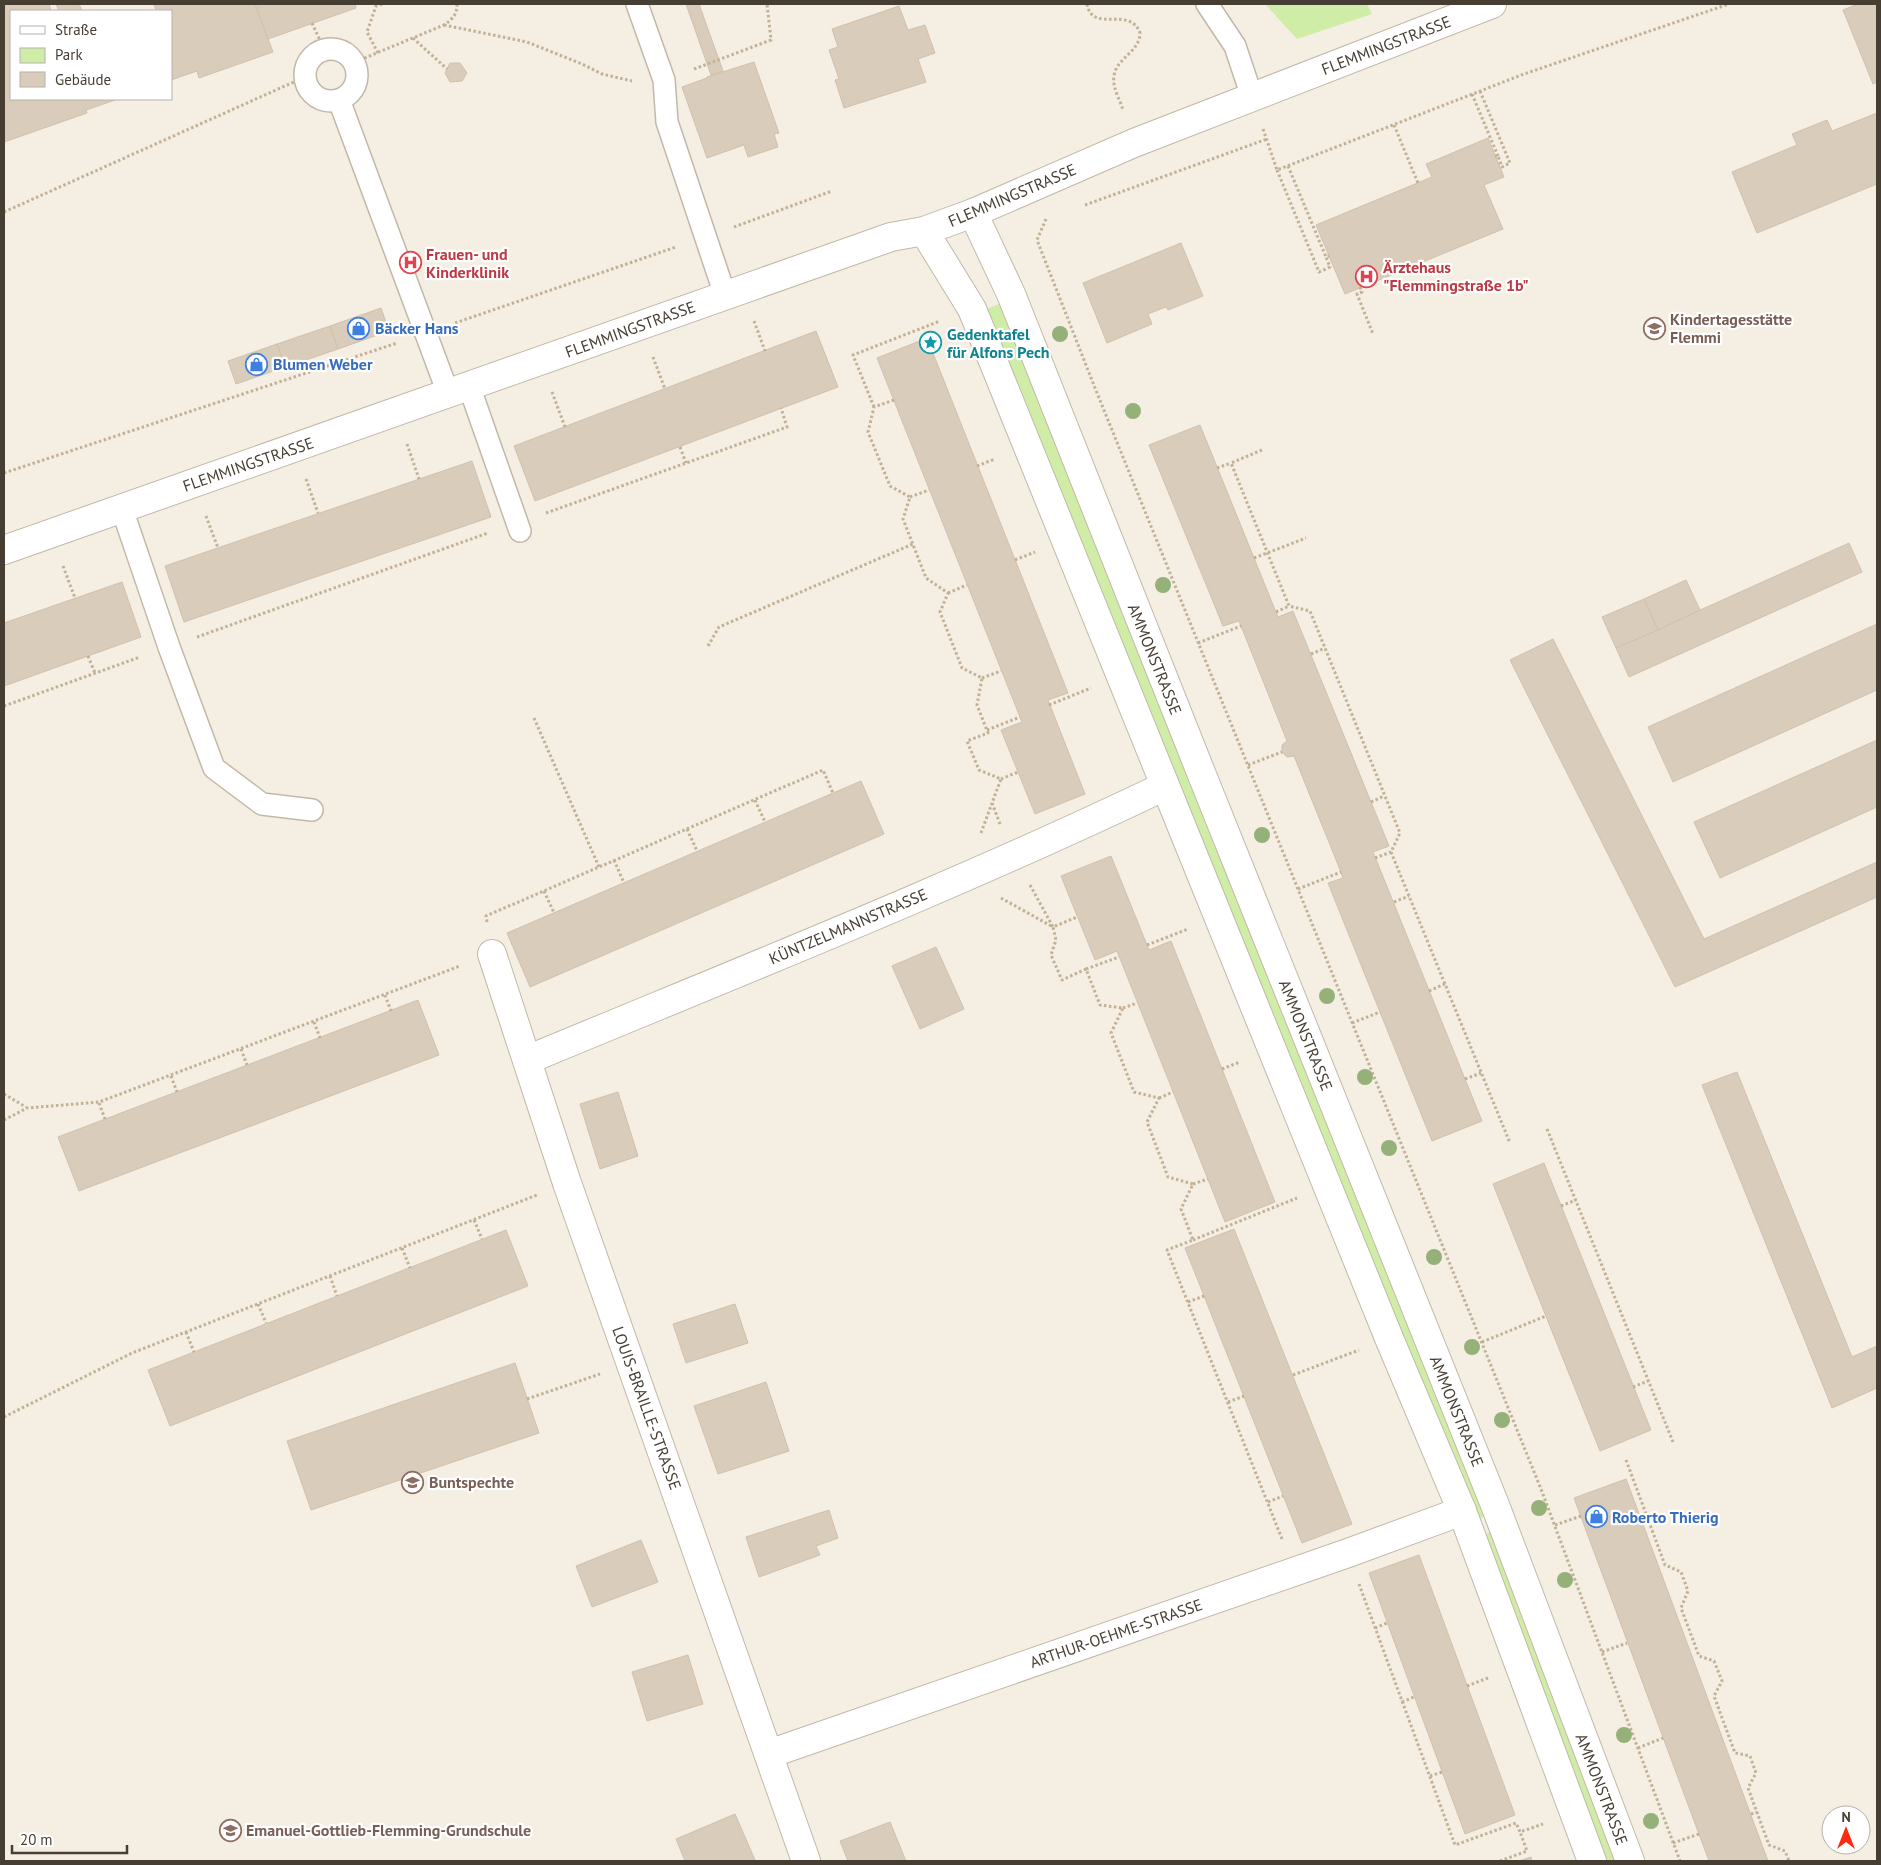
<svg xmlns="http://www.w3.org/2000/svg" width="1881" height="1865" viewBox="0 0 1881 1865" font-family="'PT Sans',sans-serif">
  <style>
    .green { fill: #d0eda7 }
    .building { fill: #d9ccba; stroke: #d2c1aa }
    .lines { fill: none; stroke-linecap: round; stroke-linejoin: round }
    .service-casing { stroke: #c3b8a8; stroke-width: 24 }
    .minor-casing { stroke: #c3b8a8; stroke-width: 30 }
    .tertiary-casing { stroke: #c3b8a8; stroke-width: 30 }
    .path { stroke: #c3b195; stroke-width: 3; stroke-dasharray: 2.5 2.5; stroke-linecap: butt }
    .service { stroke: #fff; stroke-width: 21 }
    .minor { stroke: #fff; stroke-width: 28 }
    .tertiary { stroke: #fff; stroke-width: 28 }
    .tree { fill: #95b078 }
    .labels { text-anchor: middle; stroke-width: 4.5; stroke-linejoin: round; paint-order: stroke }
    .street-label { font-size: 16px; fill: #463e33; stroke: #fff }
    .health-label { font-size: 16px; font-weight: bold; fill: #be3a42; stroke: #fff; text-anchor: start }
    .education-label { font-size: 16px; font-weight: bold; fill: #785e54; stroke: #fff; text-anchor: start }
    .shop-label { font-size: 16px; font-weight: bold; fill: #366cbe; stroke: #fff; text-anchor: start }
    .culture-label { font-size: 16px; font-weight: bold; fill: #0d838f; stroke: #fff; text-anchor: start }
  </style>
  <rect width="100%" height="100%" fill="#f4eee3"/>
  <!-- green -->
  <g class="green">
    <polygon points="1265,4 1367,4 1372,14 1297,39"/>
    <polygon points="999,304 1191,773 1489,1515 1475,1520 984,310"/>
    <polygon points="1496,1530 1618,1861 1602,1861 1481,1536"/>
  </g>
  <!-- building -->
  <g class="building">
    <polygon points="4,4 49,4 51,11 11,11 11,99 118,99 86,110 87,113 4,142"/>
    <polygon points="56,4 79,4 82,11 59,11"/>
    <polygon points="154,4 255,4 273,52 199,78 197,71 171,80 171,11 156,11"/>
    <polygon points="255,4 355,4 356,8 268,39"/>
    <polygon points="686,4 699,4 723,71 711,75"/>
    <polygon points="1858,4 1877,4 1877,82 1873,84 1843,10"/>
    <polygon points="899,6 908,30 925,25 935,53 918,59 926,82 844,108 835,80 839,79 829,50 838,47 832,29"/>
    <polygon points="754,62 779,133 774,134 778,147 748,157 744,145 707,158 682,87 707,78 707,77"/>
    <polygon points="450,63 460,63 467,73 462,81 450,82 445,73"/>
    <polygon points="1877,113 1877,184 1757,233 1732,172 1797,145 1792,134 1827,120 1832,131"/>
    <polygon points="1488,138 1504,177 1484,185 1503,229 1345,294 1316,225 1432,177 1426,164"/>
    <polygon points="1181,243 1203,296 1168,310 1166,307 1148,314 1152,324 1107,343 1083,283"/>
    <polygon points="381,308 389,331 338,349 330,326"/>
    <polygon points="330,326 338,349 285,367 277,344"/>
    <polygon points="816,331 838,387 535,501 514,446"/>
    <polygon points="927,338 1068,693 1048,700 1085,794 1035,814 1001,730 1022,722 877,358"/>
    <polygon points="277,344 285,367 236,384 228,361"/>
    <polygon points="1200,425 1278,617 1293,611 1389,846 1373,852 1482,1121 1432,1141 1328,883 1343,878 1341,872 1294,756 1287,757 1282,752 1282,745 1287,741 1239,621 1223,626 1149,445"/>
    <polygon points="472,461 491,517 184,622 165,566"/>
    <polygon points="1849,543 1862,572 1629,677 1616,648"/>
    <polygon points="1686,580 1700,610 1658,630 1644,599"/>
    <polygon points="122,582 141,637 4,686 4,623"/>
    <polygon points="1644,599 1658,630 1616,648 1602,617"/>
    <polygon points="1877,624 1877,690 1673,782 1648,727"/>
    <polygon points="1553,639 1704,939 1877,862 1877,897 1675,987 1510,660"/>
    <polygon points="1877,740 1877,807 1720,878 1694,822"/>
    <polygon points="861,781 884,834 530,987 507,933"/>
    <polygon points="1111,856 1149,950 1171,941 1275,1202 1225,1222 1117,951 1095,960 1061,876"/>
    <polygon points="936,947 964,1009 920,1029 892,966"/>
    <polygon points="418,1000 439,1055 79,1191 58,1137"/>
    <polygon points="1737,1072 1852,1357 1877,1346 1877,1388 1832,1408 1702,1085"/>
    <polygon points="618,1092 638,1156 600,1169 580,1104"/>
    <polygon points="1544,1163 1651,1430 1600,1451 1493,1184"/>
    <polygon points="1234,1229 1352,1524 1302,1543 1185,1248"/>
    <polygon points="506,1230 528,1286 170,1426 148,1370"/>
    <polygon points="735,1304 748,1343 686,1363 673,1324"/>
    <polygon points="515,1363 539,1433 311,1510 287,1441"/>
    <polygon points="766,1382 789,1451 718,1474 694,1406"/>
    <polygon points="1626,1479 1644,1527 1768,1861 1709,1861 1574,1498"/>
    <polygon points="829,1510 838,1538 816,1546 820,1555 759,1577 746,1537"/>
    <polygon points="641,1540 658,1582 592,1607 576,1566"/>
    <polygon points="1419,1555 1515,1815 1465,1834 1369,1573"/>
    <polygon points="688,1655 703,1704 647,1721 632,1672"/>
    <polygon points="735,1814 755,1860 752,1861 685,1861 676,1839"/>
    <polygon points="890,1822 906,1861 848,1861 840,1841"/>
    <polygon points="1531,1857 1532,1861 1519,1861"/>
  </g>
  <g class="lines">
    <defs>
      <g id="service">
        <polyline points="637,4 664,80 667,122 725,295"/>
        <polyline points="1207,4 1235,46 1252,97"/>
        <circle cx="331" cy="75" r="26"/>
        <polyline points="339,100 448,393"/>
        <polyline points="469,386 520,531"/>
        <polyline points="122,509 169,647 214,768 262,804 312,810"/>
      </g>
      <g id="minor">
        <polyline points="973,213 1134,143 1492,4"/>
        <polyline points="492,954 567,1183 806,1861"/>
        <path d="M 527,1060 C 741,971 956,886 1165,786"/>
        <polyline points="769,1754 1348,1553 1462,1511"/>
      </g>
      <g id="tertiary">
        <polyline points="924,231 972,309 1389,1338 1462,1511 1592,1861"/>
        <polyline points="4,550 891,237 924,231 973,213 1011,294 1200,770 1495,1505 1630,1861"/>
      </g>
    </defs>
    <!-- service casing -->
    <use href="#service" class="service-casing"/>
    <!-- minor casing -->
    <use href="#minor" class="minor-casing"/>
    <!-- tertiary casing -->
    <use href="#tertiary" class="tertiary-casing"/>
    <!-- path -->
    <g class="path">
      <path d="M 1087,4 C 1092,34 1130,5 1140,33 C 1140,52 1116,58 1114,76 C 1112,87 1120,100 1123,110"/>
      <polyline points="312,23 324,49"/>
      <polyline points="444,25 527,42 582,64 602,74 632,81"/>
      <polyline points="413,38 447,69"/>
      <polyline points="378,53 367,32 376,6 382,4"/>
      <path d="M 355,62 L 444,25 C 453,19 457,14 457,4"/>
      <polyline points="694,69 771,40 767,4"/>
      <polyline points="1480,91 1510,163 1502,167 1498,156 1495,156"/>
      <polyline points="1472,94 1498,156"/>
      <polyline points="1394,125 1418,183"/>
      <polyline points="1263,129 1277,170 1524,74 1729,4"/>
      <polyline points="1288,166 1326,257"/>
      <polyline points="1277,170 1319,272 1330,267 1326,257 1329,256"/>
      <polyline points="1085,205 1267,139"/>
      <polyline points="4,212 305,77"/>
      <polyline points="1046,219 1037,240 1095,388 1541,1489 1680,1861"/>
      <polyline points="734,227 832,191"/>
      <polyline points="1360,287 1362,292 1357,294 1373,334"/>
      <polyline points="754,321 765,351"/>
      <polyline points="455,323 676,247"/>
      <polyline points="653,357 665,389"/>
      <polyline points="552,392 565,427"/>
      <polyline points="894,400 874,407 868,432 890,486 910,497 903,519 926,578 948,593 940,612 962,668 982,678 977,705 988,733 967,741 979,770 1001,779 992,803 1000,824"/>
      <polyline points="874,407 853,355 940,321"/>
      <polyline points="407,444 419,479"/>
      <polyline points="680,447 686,463"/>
      <polyline points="1262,450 1231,463 1289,606 1310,611 1400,833 1391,852 1510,1143"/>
      <polyline points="977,466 995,459"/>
      <polyline points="1217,468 1231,463"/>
      <polyline points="4,473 397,343"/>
      <polyline points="306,479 318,513"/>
      <polyline points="910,497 929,490"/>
      <polyline points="546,513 787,427 781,408"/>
      <polyline points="206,516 218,548"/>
      <polyline points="1254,558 1306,538"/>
      <polyline points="1015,560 1035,552"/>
      <polyline points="63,566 75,598"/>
      <polyline points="948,593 967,585"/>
      <polyline points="1276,612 1289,606"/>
      <polyline points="197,637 488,533"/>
      <polyline points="1198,643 1241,626"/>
      <polyline points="708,646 719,627 913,544"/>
      <polyline points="1311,654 1325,648"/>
      <polyline points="88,656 95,673"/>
      <polyline points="982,678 1001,671"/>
      <polyline points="1049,705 1091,688"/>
      <polyline points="4,706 140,657"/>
      <polyline points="534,718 599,867"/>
      <polyline points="987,730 1020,717"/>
      <polyline points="1248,765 1282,752"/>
      <polyline points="1001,779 1018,772"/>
      <polyline points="755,800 765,822"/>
      <polyline points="1371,802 1384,796"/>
      <polyline points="687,829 697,851"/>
      <polyline points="981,833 992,803"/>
      <polyline points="1375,858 1391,852"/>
      <polyline points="614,860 624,883"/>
      <polyline points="1030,885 1053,927 1077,917"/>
      <polyline points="1298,889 1341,872"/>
      <polyline points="544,891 554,913"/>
      <polyline points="1001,898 1053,927 1056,940 1051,955 1062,980 1086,969 1100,1005 1123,1008 1111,1033 1134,1092 1159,1098 1147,1122 1168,1177 1193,1184 1181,1209 1193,1240 1167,1250 1282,1539"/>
      <polyline points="1394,902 1409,896"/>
      <polyline points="487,922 486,916 823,770 833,793"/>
      <polyline points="1147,945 1188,929"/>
      <polyline points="1086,969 1119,957"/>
      <polyline points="1429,991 1445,984"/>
      <polyline points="385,995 391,1011"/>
      <polyline points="1123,1008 1137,1003"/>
      <polyline points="314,1022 320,1038"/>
      <polyline points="1352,1023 1380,1012"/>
      <polyline points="241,1049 247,1065"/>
      <polyline points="1222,1069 1240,1062"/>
      <polyline points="171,1076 177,1092"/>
      <polyline points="1465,1079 1481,1073"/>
      <polyline points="4,1094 26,1107"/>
      <polyline points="1159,1098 1173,1092"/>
      <polyline points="99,1103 105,1119"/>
      <polyline points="4,1120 27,1108 99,1102 460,966"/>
      <polyline points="1547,1129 1673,1442"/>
      <polyline points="1193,1184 1208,1179"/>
      <polyline points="1561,1206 1576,1200"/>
      <polyline points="474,1220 482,1239"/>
      <polyline points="1193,1240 1297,1198"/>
      <polyline points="402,1248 410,1268"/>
      <polyline points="330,1276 337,1296"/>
      <polyline points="1188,1302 1204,1296"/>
      <polyline points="258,1304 266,1323"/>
      <polyline points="186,1332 194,1352"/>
      <polyline points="1482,1342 1546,1316"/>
      <polyline points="1293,1375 1359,1350"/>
      <polyline points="1633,1387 1648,1381"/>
      <polyline points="527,1399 600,1374"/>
      <polyline points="1228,1402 1244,1396"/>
      <polyline points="4,1417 132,1353 537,1195"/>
      <polyline points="1626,1460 1665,1565 1681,1572 1688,1591 1681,1608 1699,1656 1714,1661 1722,1681 1714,1696 1735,1753 1750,1756 1756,1773 1748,1788 1769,1845 1785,1851 1789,1861"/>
      <polyline points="1268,1502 1283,1496"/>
      <polyline points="1555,1525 1581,1516"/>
      <polyline points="1359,1584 1455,1845 1516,1823 1520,1832 1543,1824"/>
      <polyline points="1375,1628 1387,1623"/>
      <polyline points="1602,1652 1627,1643"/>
      <polyline points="1467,1686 1488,1678"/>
      <polyline points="1402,1702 1414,1697"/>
      <polyline points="1638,1748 1663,1738"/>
      <polyline points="1430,1776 1442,1772"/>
      <polyline points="1751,1814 1757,1812"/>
      <polyline points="1673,1843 1699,1834"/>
      <polyline points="1500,1861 1527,1851 1520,1832"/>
    </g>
    <!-- service -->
    <use href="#service" class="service"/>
    <!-- minor -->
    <use href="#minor" class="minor"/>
    <!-- tertiary -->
    <use href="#tertiary" class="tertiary"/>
  </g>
  <!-- trees -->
  <g class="tree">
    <circle cx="1060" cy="334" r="8"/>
    <circle cx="1133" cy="411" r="8"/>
    <circle cx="1163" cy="585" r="8"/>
    <circle cx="1262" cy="835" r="8"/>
    <circle cx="1327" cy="996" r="8"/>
    <circle cx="1365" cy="1077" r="8"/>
    <circle cx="1389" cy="1148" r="8"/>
    <circle cx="1434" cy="1257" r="8"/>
    <circle cx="1472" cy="1347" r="8"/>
    <circle cx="1502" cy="1420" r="8"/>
    <circle cx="1539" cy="1508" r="8"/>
    <circle cx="1565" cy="1580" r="8"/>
    <circle cx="1624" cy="1735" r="8"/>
    <circle cx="1651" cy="1821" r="8"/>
  </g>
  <!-- icons -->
  <defs>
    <symbol id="hospital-ring" viewBox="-11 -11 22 22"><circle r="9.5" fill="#fff" stroke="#e0444e" stroke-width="1.5"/><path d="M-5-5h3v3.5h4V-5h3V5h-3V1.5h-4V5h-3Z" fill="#e0444e"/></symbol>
    <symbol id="shop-ring" viewBox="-11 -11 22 22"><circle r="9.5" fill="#fff" stroke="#3f7fe0" stroke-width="1.5"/><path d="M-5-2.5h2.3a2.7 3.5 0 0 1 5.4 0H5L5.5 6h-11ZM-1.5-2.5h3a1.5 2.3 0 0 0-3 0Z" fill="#3f7fe0"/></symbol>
    <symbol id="school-ring" viewBox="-11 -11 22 22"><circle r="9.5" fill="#fff" stroke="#8d6e63" stroke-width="1.5"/><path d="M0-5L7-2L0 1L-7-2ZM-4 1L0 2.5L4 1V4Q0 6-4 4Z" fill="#8d6e63"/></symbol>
    <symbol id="sight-ring" viewBox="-11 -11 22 22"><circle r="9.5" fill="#fff" stroke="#0f9aa8" stroke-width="1.5"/><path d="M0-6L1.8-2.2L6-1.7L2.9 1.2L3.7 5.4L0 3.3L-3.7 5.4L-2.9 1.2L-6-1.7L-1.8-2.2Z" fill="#0f9aa8"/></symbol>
  </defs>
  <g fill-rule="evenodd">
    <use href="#hospital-ring" x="398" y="250" width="25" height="25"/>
    <use href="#hospital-ring" x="1354" y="264" width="25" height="25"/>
    <use href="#shop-ring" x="346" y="316" width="25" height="25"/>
    <use href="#school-ring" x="1642" y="316" width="25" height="25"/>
    <use href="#sight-ring" x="918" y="330" width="25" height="25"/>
    <use href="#shop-ring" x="244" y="352" width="25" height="25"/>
    <use href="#school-ring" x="400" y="1470" width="25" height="25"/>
    <use href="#shop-ring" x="1584" y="1504" width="25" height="25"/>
    <use href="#school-ring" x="218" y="1818" width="25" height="25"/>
  </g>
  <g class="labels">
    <!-- street labels -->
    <g class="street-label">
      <text transform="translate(1386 45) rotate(-21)" y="6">FLEMMINGSTRASSE</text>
      <text transform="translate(1012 195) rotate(-23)" y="6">FLEMMINGSTRASSE</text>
      <text transform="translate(630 329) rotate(-20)" y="6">FLEMMINGSTRASSE</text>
      <text transform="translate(248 464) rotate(-19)" y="6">FLEMMINGSTRASSE</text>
      <text transform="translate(1155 659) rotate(68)" y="6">AMMONSTRASSE</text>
      <text transform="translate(848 926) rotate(-23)" y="6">KÜNTZELMANNSTRASSE</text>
      <text transform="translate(1306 1035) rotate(68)" y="6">AMMONSTRASSE</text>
      <text transform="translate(647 1408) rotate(70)" y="6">LOUIS-BRAILLE-STRASSE</text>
      <text transform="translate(1457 1411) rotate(68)" y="6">AMMONSTRASSE</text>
      <text transform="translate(1116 1633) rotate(-19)" y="6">ARTHUR-OEHME-STRASSE</text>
      <text transform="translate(1602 1789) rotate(69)" y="6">AMMONSTRASSE</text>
    </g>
    <!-- health labels -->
    <g class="health-label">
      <text x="426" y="260">Frauen- und<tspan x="426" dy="18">Kinderklinik</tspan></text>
      <text x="1383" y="273">Ärztehaus<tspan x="1383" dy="18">"Flemmingstraße 1b"</tspan></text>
    </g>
    <!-- education labels -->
    <g class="education-label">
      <text x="1670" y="325">Kindertagesstätte<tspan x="1670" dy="18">Flemmi</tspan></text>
      <text x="429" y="1488">Buntspechte</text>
      <text x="246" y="1836">Emanuel-Gottlieb-Flemming-Grundschule</text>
    </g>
    <!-- shop labels -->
    <g class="shop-label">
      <text x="375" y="334">Bäcker Hans</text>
      <text x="273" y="370">Blumen Weber</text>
      <text x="1612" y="1523">Roberto Thierig</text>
    </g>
    <!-- culture labels -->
    <g class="culture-label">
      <text x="947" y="340">Gedenktafel<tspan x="947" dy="18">für Alfons Pech</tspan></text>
    </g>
  </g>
  <!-- border -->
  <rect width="1881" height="1865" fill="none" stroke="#463e33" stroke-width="10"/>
  <!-- legend -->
  <rect x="10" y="10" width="162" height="90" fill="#ffffff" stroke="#b5b2ad"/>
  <rect x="20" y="26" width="25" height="8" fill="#ffffff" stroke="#b5b2ad"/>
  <text x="55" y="35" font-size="15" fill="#463e33">Straße</text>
  <rect x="20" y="48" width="25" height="15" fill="#d0eda7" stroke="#b5b2ad"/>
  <text x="55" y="60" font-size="15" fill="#463e33">Park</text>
  <rect x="20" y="72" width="25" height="15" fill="#d9ccba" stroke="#b5b2ad"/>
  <text x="55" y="85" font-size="15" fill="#463e33">Gebäude</text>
  <!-- north arrow -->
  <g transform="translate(1846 1830)"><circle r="24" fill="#ffffff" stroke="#b5b2ad"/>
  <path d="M0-4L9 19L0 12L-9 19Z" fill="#ff2a0f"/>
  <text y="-8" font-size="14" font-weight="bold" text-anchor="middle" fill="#463e33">N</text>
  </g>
  <!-- scale -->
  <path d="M12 1845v8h115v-8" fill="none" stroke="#463e33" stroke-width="2.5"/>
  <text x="20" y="1845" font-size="15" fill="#463e33" stroke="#ffffff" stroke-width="4" paint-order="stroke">20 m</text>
</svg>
